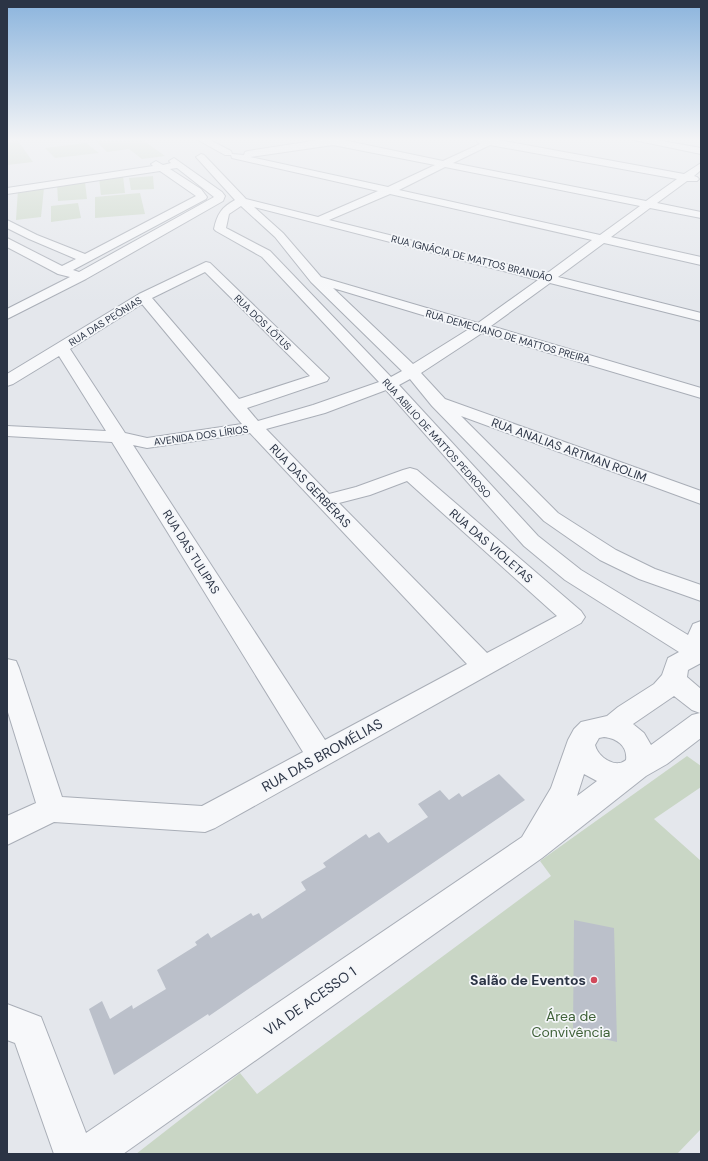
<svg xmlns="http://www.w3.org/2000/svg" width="708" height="1161" viewBox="0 0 708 1161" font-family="'DM Sans',sans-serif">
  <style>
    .green { fill: #c9d6c5 }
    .building { fill: #bbc0ca }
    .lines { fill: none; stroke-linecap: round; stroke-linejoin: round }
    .minor-casing { stroke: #a9aeb7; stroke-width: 2 }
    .minor { fill: #f7f8fa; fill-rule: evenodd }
    .poi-dot { fill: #d1495b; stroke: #f4f6f9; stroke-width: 1.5 }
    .labels { text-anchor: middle; stroke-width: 3.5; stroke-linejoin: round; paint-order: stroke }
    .far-street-label { font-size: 10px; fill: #2b3445; stroke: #f4f6f9 }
    .street-label { font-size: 12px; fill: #2b3445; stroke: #f4f6f9 }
    .near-street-label { font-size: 14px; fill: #2b3445; stroke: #f4f6f9 }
    .near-poi-label { font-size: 14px; font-weight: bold; fill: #2b3445; stroke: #f4f6f9; text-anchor: end }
    .near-park-label { font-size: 14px; fill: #3f6138; stroke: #f4f6f9 }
  </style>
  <rect width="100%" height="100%" fill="#e4e7ec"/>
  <!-- green -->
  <g class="green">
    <polygon points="143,140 165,156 142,159 129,149 107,152 96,141"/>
    <polygon points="18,141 33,162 7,165 7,142"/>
    <polygon points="86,143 99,153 55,158 45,148"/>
    <polygon points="123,176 125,193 101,195 99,178"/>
    <polygon points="153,176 154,189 131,190 129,178"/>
    <polygon points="85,182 87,199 58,201 57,184"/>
    <polygon points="44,188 41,217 16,220 18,189"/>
    <polygon points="140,193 145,214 95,218 95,197"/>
    <polygon points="78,203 81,218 51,222 51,206"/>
    <polygon points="687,756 701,766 701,787 654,819 701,861 701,1129 677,1154 136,1154 240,1073 257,1094 551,876 540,861"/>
  </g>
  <!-- building -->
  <g class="building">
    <polygon points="499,774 525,800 209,1016 208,1014 114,1075 89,1009 102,1001 110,1019 132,1005 133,1009 166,989 157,970 197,945 195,942 208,933 211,938 251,913 253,916 259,913 262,919 306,890 301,882 326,867 323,863 366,834 369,838 379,832 388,843 428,817 418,804 440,790 449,800 459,793 462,797"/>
    <polygon points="574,920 614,928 617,1042 573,1032"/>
  </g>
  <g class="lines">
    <defs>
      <g id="minor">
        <path d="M 198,140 L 210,140 L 231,151 L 232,154 L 244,155 L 245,152 L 248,151 L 319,140 L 343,140 L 443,161 L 480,144 L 476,140 L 498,140 L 684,174 L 701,163 L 701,170 L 694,176 L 697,177 L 699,179 L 697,181 L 687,181 L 657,203 L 701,212 L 701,218 L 650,208 L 611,237 L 701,257 L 701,265 L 604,243 L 558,277 L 701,313 L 701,321 L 550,283 L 491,326 L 701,388 L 701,398 L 482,333 L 421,373 L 445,399 L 701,491 L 701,504 L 461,416 L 558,513 L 616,550 L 655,569 L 701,585 L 701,601 L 639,579 L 600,560 L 544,521 L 432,406 L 410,379 L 399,385 L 538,536 L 581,570 L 688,635 L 693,624 L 701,621 L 701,663 L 688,670 L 687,677 L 701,689 L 701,738 L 667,764 L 646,776 L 542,858 L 123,1154 L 54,1154 L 15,1043 L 7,1040 L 7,1004 L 41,1017 L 86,1133 L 522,837 L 551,788 L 568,740 L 574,729 L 581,722 L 607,716 L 618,707 L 654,684 L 662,675 L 668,658 L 679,652 L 565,580 L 524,546 L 386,390 L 325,413 L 266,429 L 329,494 L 356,487 L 403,470 L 410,468 L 417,470 L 581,611 L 585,617 L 581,623 L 215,828 L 205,832 L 54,822 L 7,845 L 7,816 L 36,803 L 7,709 L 7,659 L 16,661 L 19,668 L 62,797 L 202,806 L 303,752 L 112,442 L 7,436 L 7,426 L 106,431 L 59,356 L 13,384 L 7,386 L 7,374 L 139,294 L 206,262 L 210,263 L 329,378 L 327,381 L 247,408 L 258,421 L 313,405 L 379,382 L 262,257 L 216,231 L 214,229 C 217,214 222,207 235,200 L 196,157 L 201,154 L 204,155 L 246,199 L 318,217 L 378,191 L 232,158 L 231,155 L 225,155 ZM 333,145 L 435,165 L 388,187 L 250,157 ZM 490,145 L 677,179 L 646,201 L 453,163 ZM 445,167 L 640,206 L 600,235 L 399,190 ZM 390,194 L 592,240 L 546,274 L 329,220 ZM 241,206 L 275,237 L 311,282 L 402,371 L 391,377 L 270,251 L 226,228 L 229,214 ZM 254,207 L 538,280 L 478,323 L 321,277 L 283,233 ZM 205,272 L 310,376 L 239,399 L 152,298 ZM 333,288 L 469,329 L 413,364 ZM 142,304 L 230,410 L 242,424 L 147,438 L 125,433 L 70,349 ZM 250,433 L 467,664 L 325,740 L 133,445 L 147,448 ZM 407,481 L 557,616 L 487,653 L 339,503 L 370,495 ZM 674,696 L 692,710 L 700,713 L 692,715 L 651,745 L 644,733 L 633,724 ZM 604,737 C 616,738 628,746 626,760 C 615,769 598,757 595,745 L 599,738 ZM 584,774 L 597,781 L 577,796 Z"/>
        <polygon points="634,140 656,140 701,148 701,154"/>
        <path d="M 174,158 L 222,192 L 225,196 L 223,201 L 86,279 L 7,319 L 7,309 L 70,277 L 58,274 L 7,247 L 7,238 L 62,266 L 76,259 L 29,239 L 7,228 L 7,220 L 37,235 L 85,254 L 196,196 L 160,171 L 7,194 L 7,188 L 153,166 L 151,164 L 156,161 L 163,165 L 171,163 L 169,161 ZM 177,168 L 214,197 L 79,272 L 73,270 L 206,199 L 207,197 L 201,189 L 170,169 Z"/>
      </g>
    </defs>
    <!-- minor casing -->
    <use href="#minor" class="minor-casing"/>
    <!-- minor -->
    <use href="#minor" class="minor"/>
  </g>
  <!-- sky -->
  <linearGradient id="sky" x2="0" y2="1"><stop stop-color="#8bb4dd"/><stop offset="0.46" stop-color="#f3f4f6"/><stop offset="1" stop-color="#f3f4f6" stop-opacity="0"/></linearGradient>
  <rect width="708" height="303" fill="url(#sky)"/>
  <!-- markers -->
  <circle class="poi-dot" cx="594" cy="980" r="4"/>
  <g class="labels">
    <!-- far-street labels -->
    <g class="far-street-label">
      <text transform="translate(472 258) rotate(14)" y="4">RUA IGNÁCIA DE MATTOS BRANDÃO</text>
      <text transform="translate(105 321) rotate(-32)" y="4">RUA DAS PEÔNIAS</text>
      <text transform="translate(263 322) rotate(44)" y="4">RUA DOS LÓTUS</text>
      <text transform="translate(508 336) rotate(16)" y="4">RUA DEMECIANO DE MATTOS PREIRA</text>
      <text transform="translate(201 435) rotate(-8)" y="4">AVENIDA DOS LÍRIOS</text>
      <text transform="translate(437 438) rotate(48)" y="4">RUA ABILIO DE MATTOS PEDROSO</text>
    </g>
    <!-- street labels -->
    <g class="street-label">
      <text transform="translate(569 450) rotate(20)" y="4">RUA ANALIAS ARTMAN ROLIM</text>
      <text transform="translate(310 486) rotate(46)" y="4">RUA DAS GERBÉRAS</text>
      <text transform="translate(491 546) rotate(41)" y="4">RUA DAS VIOLETAS</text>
      <text transform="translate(191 552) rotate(58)" y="4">RUA DAS TULIPAS</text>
    </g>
    <!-- near-street labels -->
    <g class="near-street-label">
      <text transform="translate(322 755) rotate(-29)" y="5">RUA DAS BROMÉLIAS</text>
      <text transform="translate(310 1001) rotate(-35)" y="5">VIA DE ACESSO 1</text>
    </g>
    <!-- near-poi labels -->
    <g class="near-poi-label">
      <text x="586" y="985">Salão de Eventos</text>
    </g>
    <!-- near-park labels -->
    <g class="near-park-label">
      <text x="571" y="1021">Área de<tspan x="571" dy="16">Convivência</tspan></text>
    </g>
  </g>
  <!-- border -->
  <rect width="708" height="1161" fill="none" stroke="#2b3445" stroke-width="16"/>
</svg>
